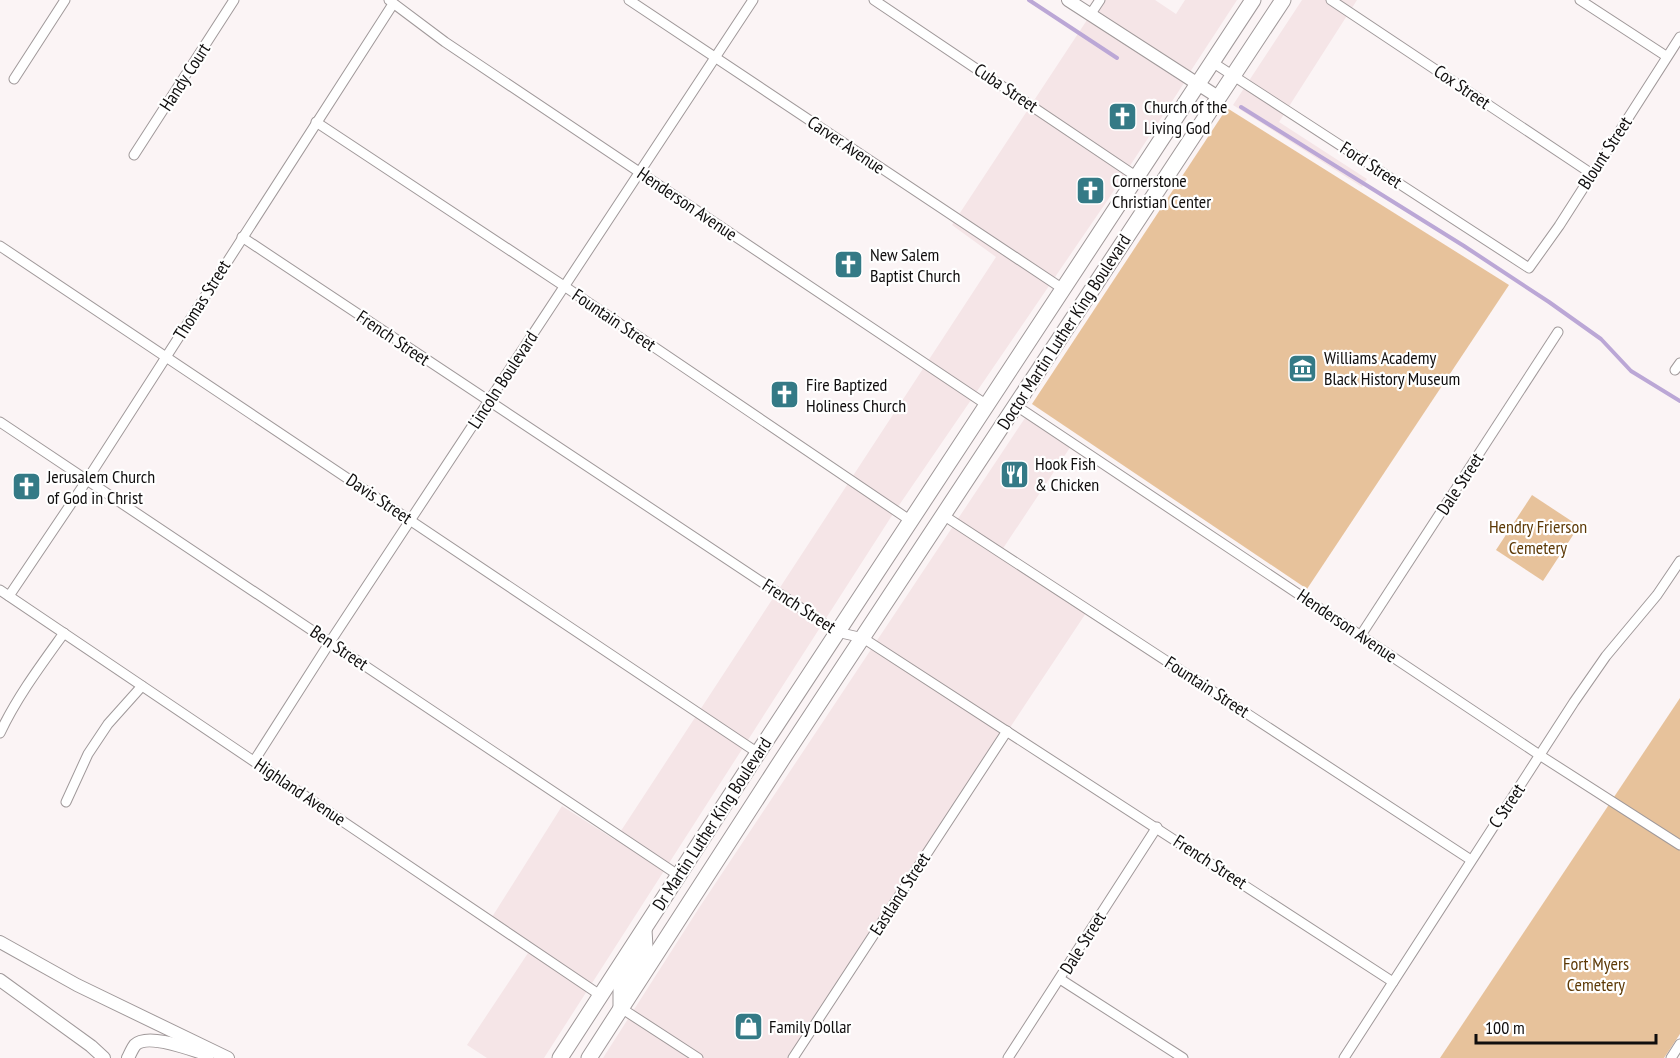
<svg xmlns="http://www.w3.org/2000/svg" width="1680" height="1058" viewBox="0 0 1680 1058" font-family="'PT Sans Narrow',sans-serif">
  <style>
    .built { fill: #f5e5e7 }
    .green { fill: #e7c29b }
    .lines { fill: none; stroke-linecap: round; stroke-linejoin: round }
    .stream { stroke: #bba7d6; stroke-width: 4 }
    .minor-casing { stroke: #a0999a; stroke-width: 11 }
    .tertiary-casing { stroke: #a0999a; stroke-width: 14 }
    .primary-casing { stroke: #a0999a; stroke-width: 17 }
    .minor { stroke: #fff; stroke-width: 9 }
    .tertiary { stroke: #fff; stroke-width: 12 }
    .primary { stroke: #fff; stroke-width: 15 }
    .labels { text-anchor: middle; stroke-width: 4.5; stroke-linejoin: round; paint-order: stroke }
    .street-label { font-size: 18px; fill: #100e0e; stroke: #fff }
    .poi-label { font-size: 18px; fill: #100e0e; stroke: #fff; text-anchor: start }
    .park-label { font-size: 18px; fill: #5d3906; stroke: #fff }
  </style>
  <rect width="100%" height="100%" fill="#fbf4f5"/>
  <!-- built -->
  <g class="built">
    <polygon points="1101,0 1155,0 1176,14 1185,0 1237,0 1190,72 1094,10"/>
    <polygon points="1302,0 1357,0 1279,122 1367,179 1362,187 1233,105"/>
    <polygon points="1087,20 1184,83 1107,201 891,517 544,1058 487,1058 467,1045 528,953 487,925 562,806 615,840 996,257 952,225"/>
    <polygon points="1031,409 1075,440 998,556 1086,613 791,1058 603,1058 699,908"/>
  </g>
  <!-- green -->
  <g class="green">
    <polygon points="1227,108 1509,285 1307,589 1032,404"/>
    <polygon points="1532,495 1579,526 1543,581 1496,550"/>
    <polygon points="1680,698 1680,1034 1664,1058 1440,1058"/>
  </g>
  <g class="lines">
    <!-- stream -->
    <g class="stream">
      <polyline points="1029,0 1117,58"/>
      <polyline points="1241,107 1464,246 1549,302 1601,339 1631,371 1680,401"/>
    </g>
    <defs>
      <g id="minor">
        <polyline points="389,0 445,42 987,405"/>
        <polyline points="629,0 1063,289"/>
        <polyline points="874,0 1137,177"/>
        <polyline points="1331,0 1592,174"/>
        <polyline points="1580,0 1666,56"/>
        <polyline points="1090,15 1100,0"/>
        <polyline points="1212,62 1529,268 1559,226 1680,37"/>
        <polyline points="14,79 65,0"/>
        <polyline points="316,122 564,286 911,521"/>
        <polyline points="134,155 234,0"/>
        <polyline points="242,237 837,632 863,638 1393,982"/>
        <polyline points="0,246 758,753"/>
        <polyline points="1675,370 1680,363"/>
        <polyline points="1015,405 1541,756 1680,845"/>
        <polyline points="0,422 678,875"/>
        <polyline points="943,515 1471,860"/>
        <polyline points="0,590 600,995"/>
        <polyline points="9,596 87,480 393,4"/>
        <polyline points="1361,635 1558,332"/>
        <path d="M 0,733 C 17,697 41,665 64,633"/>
        <polyline points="254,761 330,642 753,0"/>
        <polyline points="66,802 88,754 108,724 142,686"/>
        <polyline points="1060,979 1183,1058"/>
        <polyline points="621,1008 698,1058"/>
        <polyline points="793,1058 1007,731"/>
        <polyline points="1008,1058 1157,827"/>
        <polyline points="1344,1058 1574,702 1606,656 1657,595 1680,561"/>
        <polyline points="1671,1058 1680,1044"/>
      </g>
      <g id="tertiary">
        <polyline points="1068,0 1218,97"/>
        <polyline points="0,942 77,985 228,1058"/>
        <polyline points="0,980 91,1046 104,1058"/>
        <path d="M 128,1058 C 130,1054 132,1049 135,1045 C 148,1032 192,1050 208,1055"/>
      </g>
      <g id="primary">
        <polyline points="621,1008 621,989 645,947 644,930"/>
        <polyline points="560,1058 758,753 1253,0"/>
        <polyline points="589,1058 783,758 1283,0"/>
      </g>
    </defs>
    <!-- minor casing -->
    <use href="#minor" class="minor-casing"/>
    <!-- tertiary casing -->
    <use href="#tertiary" class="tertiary-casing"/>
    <!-- primary casing -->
    <use href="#primary" class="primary-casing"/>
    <!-- minor -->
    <use href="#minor" class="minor"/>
    <!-- tertiary -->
    <use href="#tertiary" class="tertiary"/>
    <!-- primary -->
    <use href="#primary" class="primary"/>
  </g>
  <!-- icons -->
  <defs>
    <symbol id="church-square" viewBox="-11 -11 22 22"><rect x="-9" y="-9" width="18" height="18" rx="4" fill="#347a86" stroke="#fff"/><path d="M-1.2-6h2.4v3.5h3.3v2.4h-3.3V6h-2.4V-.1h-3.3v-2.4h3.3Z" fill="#fff"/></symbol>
    <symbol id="museum-square" viewBox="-11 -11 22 22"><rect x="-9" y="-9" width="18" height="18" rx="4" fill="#347a86" stroke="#fff"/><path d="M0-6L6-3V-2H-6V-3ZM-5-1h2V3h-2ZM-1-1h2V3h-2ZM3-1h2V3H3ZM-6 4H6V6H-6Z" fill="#fff"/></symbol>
    <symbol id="restaurant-square" viewBox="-11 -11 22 22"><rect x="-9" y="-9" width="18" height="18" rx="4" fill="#347a86" stroke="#fff"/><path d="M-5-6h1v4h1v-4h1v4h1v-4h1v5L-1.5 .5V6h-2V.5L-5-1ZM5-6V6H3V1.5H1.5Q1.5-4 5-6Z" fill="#fff"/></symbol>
    <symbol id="shop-square" viewBox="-11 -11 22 22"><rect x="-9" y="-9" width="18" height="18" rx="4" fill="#347a86" stroke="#fff"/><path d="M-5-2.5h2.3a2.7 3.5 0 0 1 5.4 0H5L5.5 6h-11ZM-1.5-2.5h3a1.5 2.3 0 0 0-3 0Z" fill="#fff"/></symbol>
  </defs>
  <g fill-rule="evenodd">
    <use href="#church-square" x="1106" y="100" width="33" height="33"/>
    <use href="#church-square" x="1074" y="174" width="33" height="33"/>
    <use href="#church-square" x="832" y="248" width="33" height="33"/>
    <use href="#museum-square" x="1286" y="352" width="33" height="33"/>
    <use href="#church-square" x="768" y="378" width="33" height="33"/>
    <use href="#restaurant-square" x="998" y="458" width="33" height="33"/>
    <use href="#church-square" x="10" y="470" width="33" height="33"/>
    <use href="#shop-square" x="732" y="1010" width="33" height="33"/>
  </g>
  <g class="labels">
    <!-- street labels -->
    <g class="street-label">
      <text transform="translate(185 77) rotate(-57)" y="6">Handy Court</text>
      <text transform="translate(1462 87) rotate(34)" y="6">Cox Street</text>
      <text transform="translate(1006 88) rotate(34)" y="6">Cuba Street</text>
      <text transform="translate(846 145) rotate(34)" y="6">Carver Avenue</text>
      <text transform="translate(1605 153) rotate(-57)" y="6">Blount Street</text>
      <text transform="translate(1371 165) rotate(33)" y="6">Ford Street</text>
      <text transform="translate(687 204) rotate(34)" y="6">Henderson Avenue</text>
      <text transform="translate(202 300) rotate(-58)" y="6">Thomas Street</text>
      <text transform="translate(614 320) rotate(34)" y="6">Fountain Street</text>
      <text transform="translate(1064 332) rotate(-57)" y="6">Doctor Martin Luther King Boulevard</text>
      <text transform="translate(393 338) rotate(34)" y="6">French Street</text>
      <text transform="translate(503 380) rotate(-57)" y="6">Lincoln Boulevard</text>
      <text transform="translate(1460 484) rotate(-57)" y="6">Dale Street</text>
      <text transform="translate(379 499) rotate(34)" y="6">Davis Street</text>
      <text transform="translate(799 606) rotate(33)" y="6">French Street</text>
      <text transform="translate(1347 626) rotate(34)" y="6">Henderson Avenue</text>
      <text transform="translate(339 648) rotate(34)" y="6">Ben Street</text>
      <text transform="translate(1207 687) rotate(33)" y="6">Fountain Street</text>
      <text transform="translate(300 792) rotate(34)" y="6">Highland Avenue</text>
      <text transform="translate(1507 806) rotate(-56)" y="6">C Street</text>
      <text transform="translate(712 824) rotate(-57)" y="6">Dr Martin Luther King Boulevard</text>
      <text transform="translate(1210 862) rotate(33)" y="6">French Street</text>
      <text transform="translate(900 894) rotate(-57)" y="6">Eastland Street</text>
      <text transform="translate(1083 943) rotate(-58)" y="6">Dale Street</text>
    </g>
    <!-- poi labels -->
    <g class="poi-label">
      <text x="1144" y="113">Church of the<tspan x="1144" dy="21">Living God</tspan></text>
      <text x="1112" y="187">Cornerstone<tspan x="1112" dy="21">Christian Center</tspan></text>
      <text x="870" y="261">New Salem<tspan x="870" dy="21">Baptist Church</tspan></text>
      <text x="1324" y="364">Williams Academy<tspan x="1324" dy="21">Black History Museum</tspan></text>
      <text x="806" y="391">Fire Baptized<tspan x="806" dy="21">Holiness Church</tspan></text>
      <text x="1035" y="470">Hook Fish<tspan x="1035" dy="21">&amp; Chicken</tspan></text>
      <text x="47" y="483">Jerusalem Church<tspan x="47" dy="21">of God in Christ</tspan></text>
      <text x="769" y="1033">Family Dollar</text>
    </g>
    <!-- park labels -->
    <g class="park-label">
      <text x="1538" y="533">Hendry Frierson<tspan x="1538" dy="21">Cemetery</tspan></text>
      <text x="1596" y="970">Fort Myers<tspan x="1596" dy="21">Cemetery</tspan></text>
    </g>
  </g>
  <!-- scale -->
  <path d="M1476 1034v9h180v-9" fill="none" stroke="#100e0e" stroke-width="3"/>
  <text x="1485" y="1034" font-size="18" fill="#100e0e" stroke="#ffffff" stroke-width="4.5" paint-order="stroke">100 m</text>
</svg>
